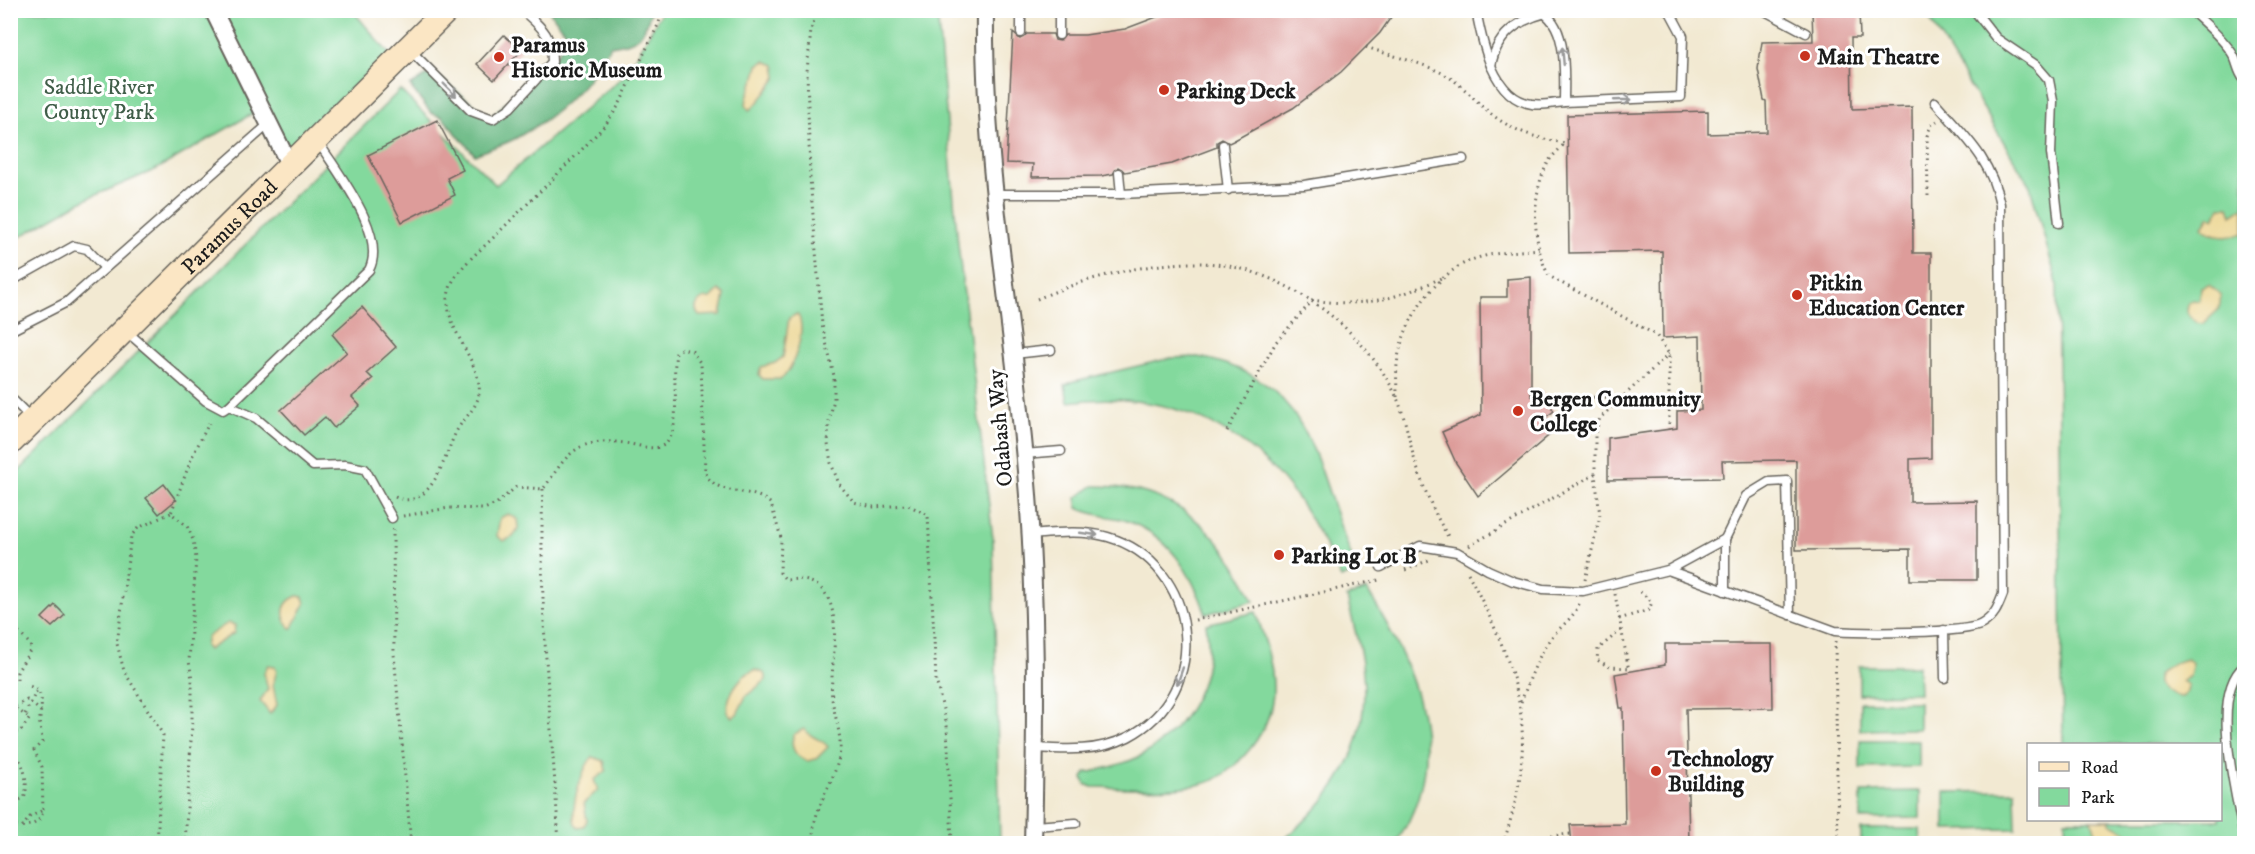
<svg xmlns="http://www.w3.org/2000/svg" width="2255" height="854" viewBox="0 0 2255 854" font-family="'IM FELL DW Pica',serif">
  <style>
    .green { fill: #83d99d; stroke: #507a5c; stroke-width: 1.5 }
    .forest { fill: #6ab984; stroke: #436a50; stroke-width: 1.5 }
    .sand { fill: #eeda9e; stroke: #857b5d; stroke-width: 1.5 }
    .building { fill: #dd9c9a }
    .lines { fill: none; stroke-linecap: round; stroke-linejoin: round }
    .lane-casing { stroke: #67645c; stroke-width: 11 }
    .street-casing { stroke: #67645c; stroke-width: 20 }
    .secondary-casing { stroke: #67645c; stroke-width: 27 }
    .path { stroke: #67645c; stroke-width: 3; stroke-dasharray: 1.5 4.5; stroke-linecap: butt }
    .lane { stroke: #fff; stroke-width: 8 }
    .street { stroke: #fff; stroke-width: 16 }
    .secondary { stroke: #fbe6c4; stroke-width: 24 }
    .oneway { stroke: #999 }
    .poi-dot { fill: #c8321e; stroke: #fff; stroke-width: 2 }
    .labels { text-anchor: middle; stroke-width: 6; stroke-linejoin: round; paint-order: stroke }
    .poi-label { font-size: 22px; font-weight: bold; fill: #1c1c1c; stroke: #fff; text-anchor: start }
    .park-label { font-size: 22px; fill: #405e49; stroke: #fff }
    .street-label { font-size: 22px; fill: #1c1c1c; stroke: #fff }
  </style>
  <rect width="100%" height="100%" fill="#fff"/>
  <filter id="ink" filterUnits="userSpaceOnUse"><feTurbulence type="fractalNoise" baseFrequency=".0167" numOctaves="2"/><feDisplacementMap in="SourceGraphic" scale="12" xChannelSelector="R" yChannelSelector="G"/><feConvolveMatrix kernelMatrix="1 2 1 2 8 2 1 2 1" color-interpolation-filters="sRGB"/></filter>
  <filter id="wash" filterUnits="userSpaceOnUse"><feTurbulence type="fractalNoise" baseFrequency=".008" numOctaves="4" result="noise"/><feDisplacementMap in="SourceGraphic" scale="24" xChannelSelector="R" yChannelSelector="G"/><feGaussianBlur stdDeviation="1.35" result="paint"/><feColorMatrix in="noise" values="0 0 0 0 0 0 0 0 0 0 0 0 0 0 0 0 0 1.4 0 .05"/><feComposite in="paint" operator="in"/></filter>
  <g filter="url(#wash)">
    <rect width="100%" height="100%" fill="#f2e9d2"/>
    <!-- green -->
    <g class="green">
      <polygon points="11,11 353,11 396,62 290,166 262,108 157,169 82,201 11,242"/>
      <polygon points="662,11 937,11 958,244 993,539 1000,843 11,844 11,479 400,90 496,185 627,73"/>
      <polygon points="1925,11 2244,11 2244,843 2066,843 2065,820 2220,820 2220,744 2063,744 2057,283 2030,186"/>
      <path d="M 1198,357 C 1320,378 1315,478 1358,571 L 1341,578 C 1327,548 1312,517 1291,490 C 1236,419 1155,390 1068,402 L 1065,385 L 1075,381 L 1171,358 Z"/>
      <path d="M 1093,486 C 1174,485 1222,531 1254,601 L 1206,614 C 1192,574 1170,536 1127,521 C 1112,516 1092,516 1078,508 L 1076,498 Z"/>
      <path d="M 1367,590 C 1416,669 1454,757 1396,843 L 1280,843 C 1343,791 1376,736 1360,651 C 1356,633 1351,615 1347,597 Z"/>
      <path d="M 1256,612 C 1274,668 1288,709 1243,757 C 1233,768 1217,781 1202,784 C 1167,792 1127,787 1092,787 L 1085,784 L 1083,778 L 1086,773 C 1105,768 1127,764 1144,754 C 1189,726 1216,676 1206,624 Z"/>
      <polygon points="1918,666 1919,693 1859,694 1859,666"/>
      <polygon points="1860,702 1919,702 1919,729 1860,730"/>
      <polygon points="1860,740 1919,740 1919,767 1860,768"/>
      <polygon points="1920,791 1920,818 1861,819 1861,792"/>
      <polygon points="2015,791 2016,829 1945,830 1945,792"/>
      <polygon points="1861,829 1920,829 1921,843 1861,843"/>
    </g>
    <!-- forest -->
    <path class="forest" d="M 549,11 L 651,11 C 643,39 638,42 610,46 C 590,85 556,116 518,137 C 505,145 489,148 475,155 L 442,117 L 431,113 L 410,86 L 432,72 L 491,117 L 558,52 L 568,35 Z"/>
    <!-- sand -->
    <g class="sand">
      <path d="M 765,61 L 775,65 L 777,77 C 773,83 754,109 749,110 L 746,105 C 746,93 756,80 758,65 Z"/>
      <path d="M 2221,207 L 2229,207 L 2232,215 L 2244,207 L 2244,233 C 2232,237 2212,238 2203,227 L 2210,216 L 2214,218 Z"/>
      <polygon points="2209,285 2221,295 2219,309 2203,324 2197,323 2187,312 2188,303 2192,300 2200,301 2201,288"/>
      <path d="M 719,290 L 725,295 L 721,315 L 699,316 C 691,306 700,297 711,298 Z"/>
      <path d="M 797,314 C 808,326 794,370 781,379 L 763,379 L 759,375 L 761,367 L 775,363 L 783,357 L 789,318 Z"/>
      <polygon points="508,514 517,519 518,528 513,537 504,541 497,536 500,518"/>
      <path d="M 297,596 L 303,597 L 305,604 L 292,628 L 289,627 C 280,615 282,602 297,596 Z"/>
      <polygon points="228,623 235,625 234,633 208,650 205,646 207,637"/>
      <path d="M 2187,659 L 2193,663 L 2190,676 L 2182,681 L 2188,685 L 2187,691 L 2182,697 C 2171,697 2150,686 2161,672 C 2166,666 2179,661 2187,659 Z"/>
      <polygon points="268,665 274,666 277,670 273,685 277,705 270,714 260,701 268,689 264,673"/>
      <path d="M 755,670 L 764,673 L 766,680 L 746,696 L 737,714 L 732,717 L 727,712 C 727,695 739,675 755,670 Z"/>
      <path d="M 804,729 C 813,740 823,739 828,747 L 816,759 L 807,761 C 795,757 789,746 794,734 Z"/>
      <path d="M 593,757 L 604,761 L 606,771 L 594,780 L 598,790 L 584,803 L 587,821 L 583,827 L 578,828 C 566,819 582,765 593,757 Z"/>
      <polygon points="2092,820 2110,820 2110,823 2125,831 2136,843 2099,843"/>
    </g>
    <g id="blocks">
      <!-- building -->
      <g class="building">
        <polygon points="1175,10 1396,10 1380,33 1341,72 1293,108 1233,141 1229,143 1222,139 1217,142 1217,147 1172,164 1125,172 1118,167 1113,174 1101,176 1032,177 1033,164 1006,163 1013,33 1020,39 1027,34 1053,34 1055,40 1060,41 1065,35 1085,35 1125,29"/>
        <polygon points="1812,10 1859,10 1860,38 1851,38 1852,109 1912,107 1913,253 1931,253 1931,458 1910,459 1910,502 1977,501 1977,580 1910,580 1910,549 1796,550 1796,460 1722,461 1723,478 1608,480 1608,438 1677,428 1677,411 1701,410 1700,336 1663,338 1662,251 1569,253 1567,115 1708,111 1708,134 1767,132 1766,101 1764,100 1758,69 1762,42 1813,41"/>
        <polygon points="504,35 521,51 494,80 477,64"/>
        <polygon points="437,120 463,170 447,178 455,195 402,222 368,155"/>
        <polygon points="1531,277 1531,396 1540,390 1554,411 1546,417 1554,431 1478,496 1456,463 1442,432 1481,415 1480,297 1507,297 1507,279"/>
        <polygon points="362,307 396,347 367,373 373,379 352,397 360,406 334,428 325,417 304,435 281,410 347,352 332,334"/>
        <polygon points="164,484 176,500 159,514 146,498"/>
        <polygon points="55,605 65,615 52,627 42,618"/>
        <polygon points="1665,644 1772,644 1773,708 1686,709 1689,843 1572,843 1570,825 1625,824 1623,708 1620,708 1615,674 1665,665"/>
      </g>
    </g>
  </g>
  <g filter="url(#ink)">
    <use href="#blocks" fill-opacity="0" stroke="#67645c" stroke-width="1.5"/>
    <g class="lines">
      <defs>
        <g id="lane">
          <polyline points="1059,10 1059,35"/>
          <polyline points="1457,10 1459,10"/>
          <path d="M 1476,10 C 1482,42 1493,99 1532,104 C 1542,106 1554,103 1564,102 C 1564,76 1569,22 1538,10"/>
          <polyline points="1763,10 1806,33"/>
          <polyline points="1974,10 1996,38 2036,65 2049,80 2053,101 2051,153 2059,223"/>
          <path d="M 2191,10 C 2205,24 2221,36 2232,53 C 2238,62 2237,71 2244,79"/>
          <polyline points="1021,33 1021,10"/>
          <path d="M 409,49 L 471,111 L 493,119 L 510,108 L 552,62 C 552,34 542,28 522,10"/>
          <path d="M 1491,66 C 1497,30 1525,16 1559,10"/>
          <polyline points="1564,102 1681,97 1683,36 1669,10"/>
          <polyline points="1223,145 1228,190"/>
          <polyline points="1119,173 1121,194"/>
          <polyline points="994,194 1121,194 1304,185 1463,159"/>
          <polyline points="10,282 74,246 87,249 104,267"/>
          <polyline points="125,330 206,401 223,410 229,406 256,418 313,466 345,465 365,469 392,518"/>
          <polyline points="10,331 67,302 270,123"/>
          <polyline points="1014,354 1051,350"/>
          <polyline points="10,397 31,418"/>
          <path d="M 229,406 L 369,270 C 388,234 336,171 317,140"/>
          <polyline points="1024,454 1061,451"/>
          <path d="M 1030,535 C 1056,533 1083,530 1108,537 C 1199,564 1215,692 1128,737 C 1098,752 1067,750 1034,748"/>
          <polyline points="1725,539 1725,591"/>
          <path d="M 1381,567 L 1420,546 L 1457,552 L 1488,570 L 1513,581 L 1543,589 L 1583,591 L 1668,570 L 1835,631 C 1858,633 1966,634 1982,624 C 1995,616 1998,607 2003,594 L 2000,204 C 1990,157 1965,137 1935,102"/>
          <polyline points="1668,570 1725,539 1746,496 1769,482 1787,481 1790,615"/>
          <polyline points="1944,630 1945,678"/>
          <path d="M 2244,666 C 2208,695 2238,799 2244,838"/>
          <polyline points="1034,826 1076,823"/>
        </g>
        <g id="street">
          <polyline points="213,10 290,166"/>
          <path d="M 985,10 C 983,166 1013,317 1026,471 C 1037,595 1036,720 1033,844"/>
        </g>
        <g id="secondary">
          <path id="s1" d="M 10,443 L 447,10"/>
        </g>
      </defs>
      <!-- lane casing -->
      <use href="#lane" class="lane-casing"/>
      <!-- street casing -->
      <use href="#street" class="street-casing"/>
      <!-- secondary casing -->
      <use href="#secondary" class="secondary-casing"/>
      <!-- path -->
      <g class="path">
        <polyline points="817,10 811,30 807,71 810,178 822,325 834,376 834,399 829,421 828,444 831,463 839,484 854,502 872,507 908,505 928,515 936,680 947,726 952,844"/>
        <path d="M 1366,47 C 1391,56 1421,62 1444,74 C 1462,84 1474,100 1490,113 C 1512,131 1538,139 1565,143 C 1560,149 1553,155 1549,161 C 1530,192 1532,245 1549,276 L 1656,335 L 1669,354 L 1669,432"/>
        <polyline points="1928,196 1927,136 1931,125 1937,121"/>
        <path d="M 1037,299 C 1086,278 1142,263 1196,263 C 1277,262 1364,326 1397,398 C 1406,419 1409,443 1416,464 C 1424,490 1435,515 1449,538"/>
        <path d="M 1397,397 C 1397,386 1396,375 1397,365 C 1401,325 1431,279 1467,262 C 1488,252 1516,252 1539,249"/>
        <polyline points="1545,398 1620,397"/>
        <path d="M 1227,431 L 1276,342 L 1313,300 C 1363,308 1398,299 1443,277"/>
        <path d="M 543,489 C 538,608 552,725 559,844"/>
        <path d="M 395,497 C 432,513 445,454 456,432 C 465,415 482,406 479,384 C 474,351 434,316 453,281 C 463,263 482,249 496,235 C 533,198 571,162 606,124 L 619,105 L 659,23 L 662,10"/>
        <path d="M 403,516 L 449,508 L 484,509 L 496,504 L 516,487 L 543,489 C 555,474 564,454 583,446 C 595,441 611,441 624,443 C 643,445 666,458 673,430 C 679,405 672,378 676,353 L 681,349 L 692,351 L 701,364 L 705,473 C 719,499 751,485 771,504 L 781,538 L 780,573 L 786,580 C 792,580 798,578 804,580 C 852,590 828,666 832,699 C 835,719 843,737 839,757 C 832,789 811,809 813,844"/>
        <polyline points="393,529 394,654 411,844"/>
        <polyline points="1469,546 1595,474"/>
        <polyline points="1405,570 1429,560"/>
        <path d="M 1468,573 C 1520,674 1541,732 1503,844"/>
        <polyline points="1585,580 1600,516 1595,474 1595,434 1600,418 1669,354"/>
        <polyline points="1615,594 1629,671"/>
        <polyline points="1619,619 1649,610 1652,602 1638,590"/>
        <polyline points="1195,620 1379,580"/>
        <polyline points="10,624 30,644 31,649 17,672 17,680 10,683"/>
        <polyline points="1621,630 1598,649 1597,660 1610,667 1629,668"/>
        <polyline points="1835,641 1838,844"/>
        <path d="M 1521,702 C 1529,681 1536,661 1548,642 C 1558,627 1575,619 1580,601"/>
        <polyline points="10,709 27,700 41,711"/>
        <polyline points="25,714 37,690"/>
        <polyline points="10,732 20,732 30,718 13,707"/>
        <path d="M 10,760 L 17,757 C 25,764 29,789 24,798 L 10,804"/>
        <path d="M 10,826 C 24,826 38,828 43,812 L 42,767 L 34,750 L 42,742 C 42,734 39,726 40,718 C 41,705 46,690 28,686"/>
        <polyline points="22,827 30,817 43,810"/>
        <polyline points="1503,841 1571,834"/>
        <polyline points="157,844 163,735 124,671 117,644 131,536 138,528 171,513"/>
        <polyline points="185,844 192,724 192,679 189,661 196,558 193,540 187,526 171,513 192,457 209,423"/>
      </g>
      <!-- lane -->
      <use href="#lane" class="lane"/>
      <!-- street -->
      <use href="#street" class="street"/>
      <!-- secondary -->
      <use href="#secondary" class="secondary"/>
    </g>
    <!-- one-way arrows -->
    <defs><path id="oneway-shaft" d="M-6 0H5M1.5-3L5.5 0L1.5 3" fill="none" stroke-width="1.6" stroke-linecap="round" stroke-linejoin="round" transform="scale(1.5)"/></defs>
    <g class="oneway">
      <use href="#oneway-shaft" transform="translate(1563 56) rotate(-95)"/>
      <use href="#oneway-shaft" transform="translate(450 90) rotate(45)"/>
      <use href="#oneway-shaft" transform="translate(1623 100) rotate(-2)"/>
      <use href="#oneway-shaft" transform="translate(1089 534) rotate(8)"/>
      <use href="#oneway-shaft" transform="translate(1180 676) rotate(109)"/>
    </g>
  </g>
  <!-- markers -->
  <g class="poi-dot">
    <circle cx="1805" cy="56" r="6"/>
    <circle cx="499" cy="57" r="6"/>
    <circle cx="1164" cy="90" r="6"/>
    <circle cx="1797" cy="295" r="6"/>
    <circle cx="1518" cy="411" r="6"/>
    <circle cx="1279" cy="555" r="6"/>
    <circle cx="1656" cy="771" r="6"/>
  </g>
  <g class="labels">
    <!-- poi labels -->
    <g class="poi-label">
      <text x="511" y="52">Paramus<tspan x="511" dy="25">Historic Museum</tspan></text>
      <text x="1817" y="64">Main Theatre</text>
      <text x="1176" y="98">Parking Deck</text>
      <text x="1809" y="290">Pitkin<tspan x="1809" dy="25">Education Center</tspan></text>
      <text x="1530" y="406">Bergen Community<tspan x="1530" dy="25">College</tspan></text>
      <text x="1291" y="563">Parking Lot B</text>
      <text x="1668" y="766">Technology<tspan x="1668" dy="25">Building</tspan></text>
    </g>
    <!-- park labels -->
    <g class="park-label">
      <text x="99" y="94">Saddle River<tspan x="99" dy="25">County Park</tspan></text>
    </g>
    <!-- street labels -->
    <g class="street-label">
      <text dy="8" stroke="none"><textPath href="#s1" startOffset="308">Paramus Road</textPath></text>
      <text transform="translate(999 428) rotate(-95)" y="8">Odabash Way</text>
    </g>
  </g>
  <!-- margin -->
  <rect width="2255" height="854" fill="none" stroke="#fff" stroke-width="36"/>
  <!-- legend -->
  <rect x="2027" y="743" width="195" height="78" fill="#ffffff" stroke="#a4a4a4" stroke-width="1.5"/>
  <rect x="2039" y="762" width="30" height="9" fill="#fbe6c4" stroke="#a4a4a4" stroke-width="1.5"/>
  <text x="2081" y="773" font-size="18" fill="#1c1c1c">Road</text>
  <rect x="2039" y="788" width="30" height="18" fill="#83d99d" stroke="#a4a4a4" stroke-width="1.5"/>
  <text x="2081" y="803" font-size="18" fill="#1c1c1c">Park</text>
</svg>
